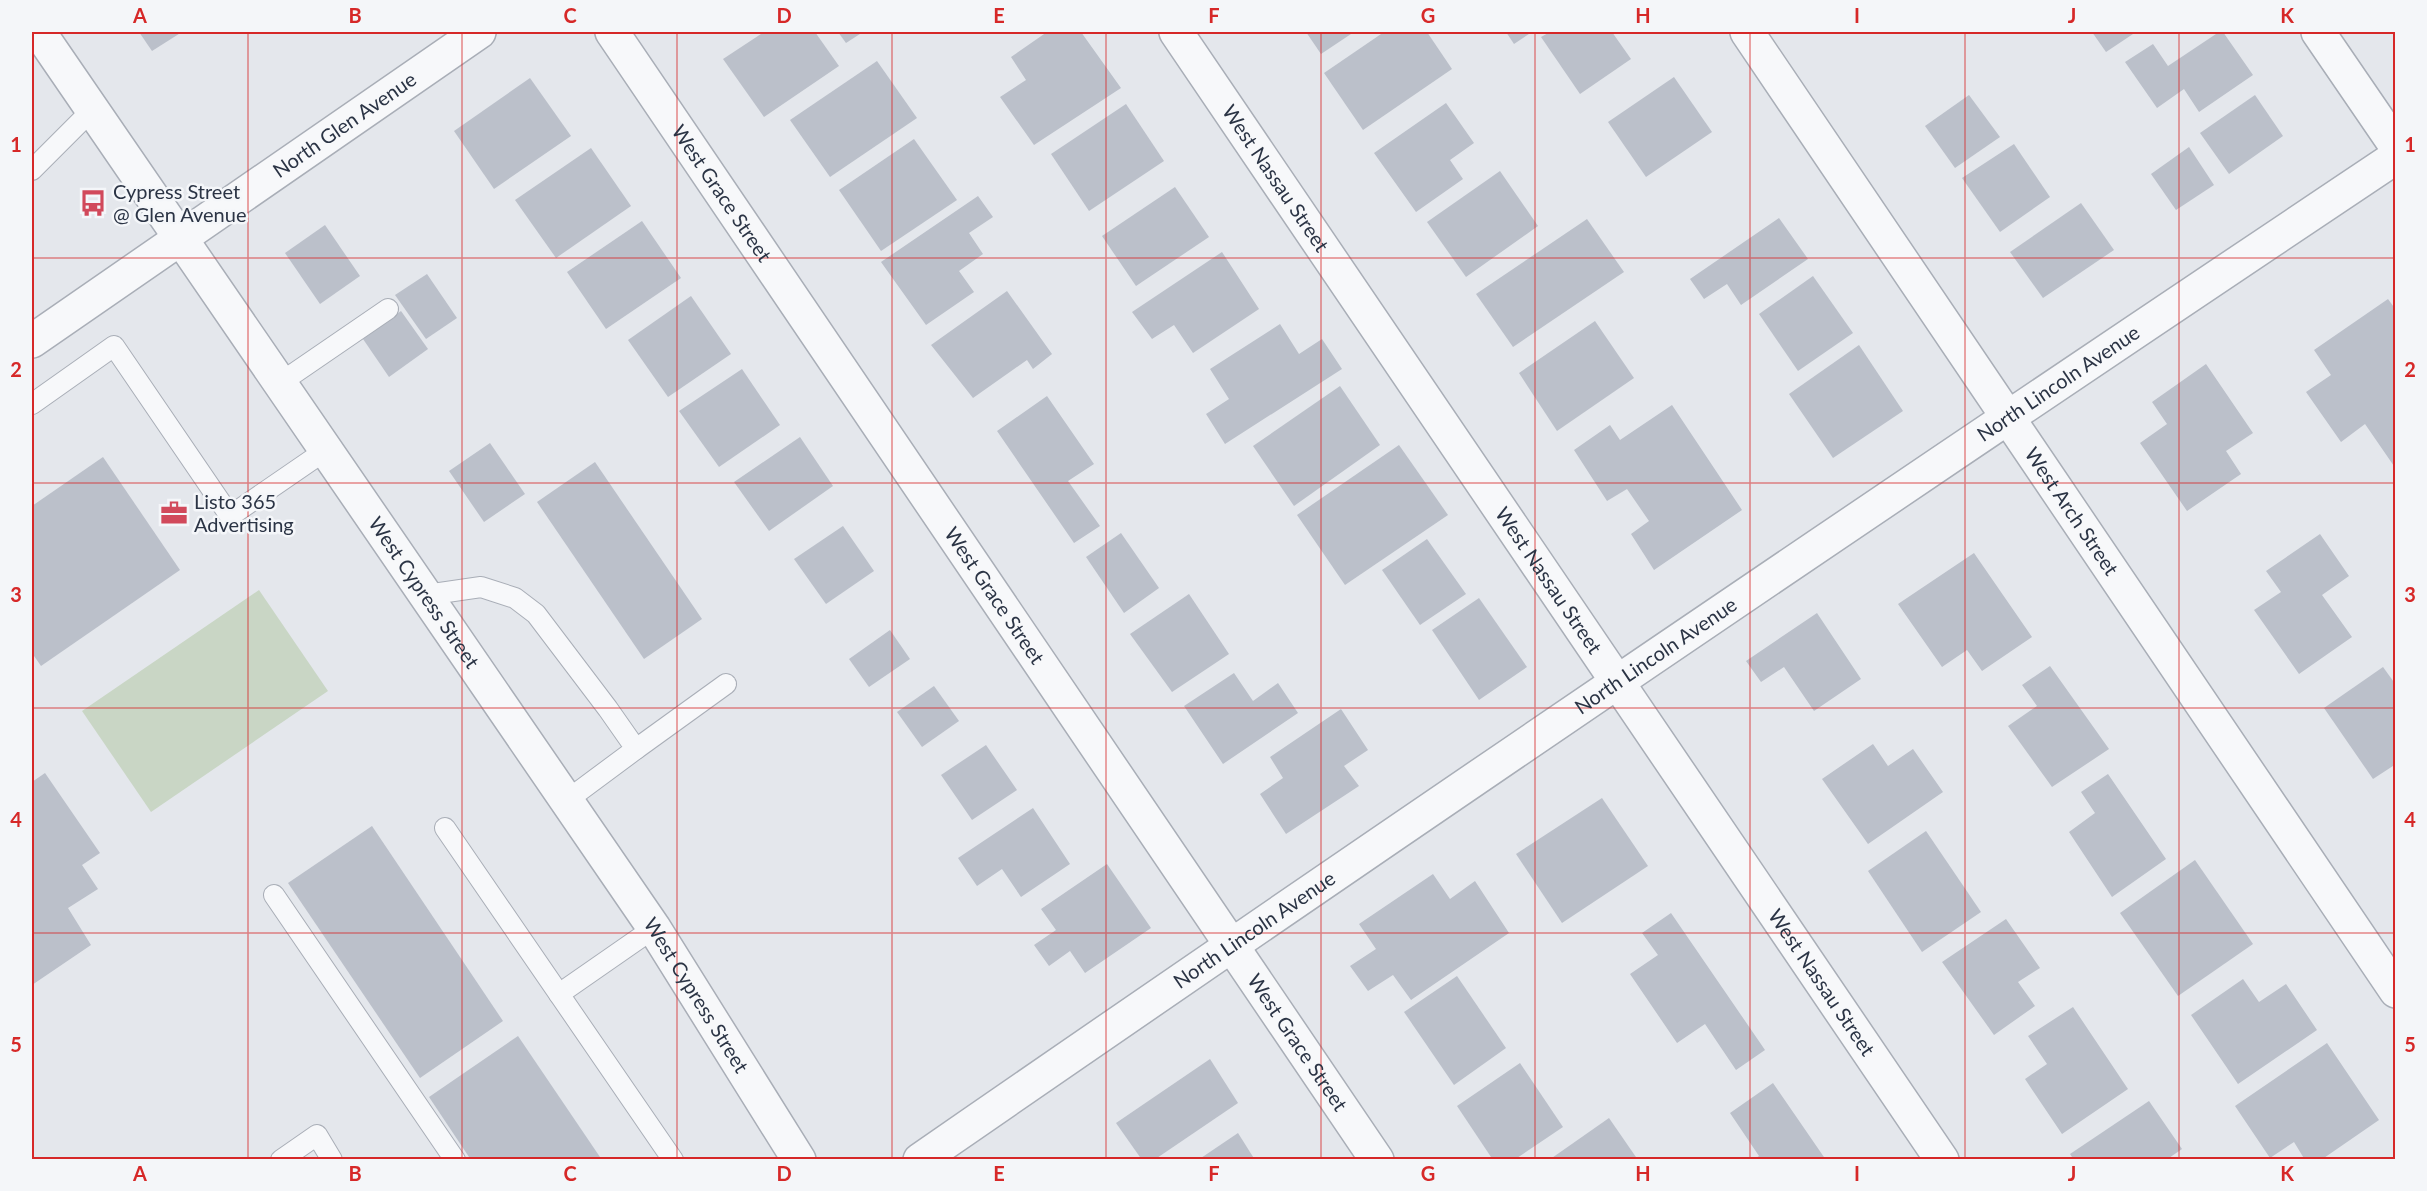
<svg xmlns="http://www.w3.org/2000/svg" width="2427" height="1191" viewBox="0 0 2427 1191" font-family="Lato,sans-serif">
  <style>
    .green { fill: #c9d6c5 }
    .building { fill: #bbc0ca }
    .lines { fill: none; stroke-linecap: round; stroke-linejoin: round }
    .service-casing { stroke: #a9aeb7; stroke-width: 22 }
    .minor-casing { stroke: #a9aeb7; stroke-width: 36 }
    .tertiary-casing { stroke: #a9aeb7; stroke-width: 36 }
    .service { stroke: #f7f8fa; stroke-width: 20 }
    .minor { stroke: #f7f8fa; stroke-width: 33 }
    .tertiary { stroke: #f7f8fa; stroke-width: 33 }
    .grid { fill: none; stroke: #d62828; stroke-width: 1.5; stroke-opacity: 0.55 }
    .labels { text-anchor: middle; stroke-width: 5; stroke-linejoin: round; paint-order: stroke }
    .street-label { font-size: 20px; fill: #2b3445; stroke: #f4f6f9 }
    .poi-label { font-size: 20px; fill: #2b3445; stroke: #f4f6f9; text-anchor: start }
    .neatline { fill: none; stroke: #d62828; stroke-width: 2 }
    .grid-label { font-size: 20px; text-anchor: middle; font-weight: bold; fill: #d62828 }
  </style>
  <rect width="100%" height="100%" fill="#e4e7ec"/>
  <!-- green -->
  <polygon class="green" points="259,590 328,691 151,812 82,711"/>
  <!-- building -->
  <g class="building">
    <polygon points="139,32 182,32 152,51"/>
    <polygon points="764,32 815,32 839,66 764,117 723,59"/>
    <polygon points="838,32 863,32 846,43"/>
    <polygon points="1047,32 1081,32 1121,88 1034,145 1000,97 1026,80 1011,57"/>
    <polygon points="1306,32 1354,32 1321,54"/>
    <polygon points="1384,32 1427,32 1452,69 1363,130 1324,73"/>
    <polygon points="1506,32 1532,32 1514,44"/>
    <polygon points="1550,32 1612,32 1631,59 1580,94 1541,37"/>
    <polygon points="2092,32 2136,32 2106,52"/>
    <polygon points="2219,32 2223,32 2253,75 2199,112 2184,89 2157,108 2125,62 2153,44 2168,66"/>
    <polygon points="877,61 917,118 830,177 790,120"/>
    <polygon points="1674,77 1712,132 1646,177 1608,122"/>
    <polygon points="530,78 571,136 494,189 454,131"/>
    <polygon points="1969,95 2000,137 1955,168 1925,126"/>
    <polygon points="2255,95 2283,136 2229,174 2200,133"/>
    <polygon points="1446,103 1474,143 1450,160 1463,179 1416,212 1374,153"/>
    <polygon points="1126,104 1164,161 1089,211 1051,154"/>
    <polygon points="914,139 957,200 881,251 839,190"/>
    <polygon points="2014,144 2050,197 2000,232 1962,178"/>
    <polygon points="2189,147 2214,185 2176,210 2151,174"/>
    <polygon points="591,148 631,206 556,258 515,200"/>
    <polygon points="1500,171 1538,226 1466,277 1427,222"/>
    <polygon points="1175,187 1209,237 1136,286 1102,236"/>
    <polygon points="978,196 993,217 969,233 983,254 959,271 974,292 926,325 881,262"/>
    <polygon points="2081,203 2114,250 2043,298 2010,252"/>
    <polygon points="1779,218 1808,259 1741,305 1727,284 1704,299 1690,279"/>
    <polygon points="1587,219 1624,272 1513,347 1476,294"/>
    <polygon points="642,221 681,278 606,329 567,272"/>
    <polygon points="325,225 360,276 320,304 285,253"/>
    <polygon points="1222,252 1259,309 1193,353 1174,325 1152,339 1132,312"/>
    <polygon points="427,274 457,318 426,339 395,295"/>
    <polygon points="1813,276 1853,333 1798,371 1759,314"/>
    <polygon points="1007,291 1052,354 1033,369 1027,360 973,398 931,345"/>
    <polygon points="691,296 731,354 668,397 628,340"/>
    <polygon points="2388,299 2396,310 2396,469 2365,424 2341,442 2306,392 2331,375 2314,350"/>
    <polygon points="401,311 428,349 389,377 363,339"/>
    <polygon points="1595,321 1634,378 1557,431 1519,373"/>
    <polygon points="1280,324 1299,354 1322,339 1342,369 1225,444 1206,414 1229,399 1210,369"/>
    <polygon points="1859,345 1903,411 1833,458 1789,394"/>
    <polygon points="2206,364 2253,433 2226,451 2241,474 2187,511 2140,443 2167,424 2152,402"/>
    <polygon points="742,369 780,425 719,467 679,411"/>
    <polygon points="1340,386 1380,445 1294,506 1253,446"/>
    <polygon points="1047,396 1094,464 1068,481 1100,526 1074,543 997,431"/>
    <polygon points="1672,405 1742,510 1654,570 1631,534 1649,521 1627,489 1607,501 1574,450 1610,425 1620,440"/>
    <polygon points="800,437 833,486 769,531 734,482"/>
    <polygon points="490,443 525,494 484,522 449,471"/>
    <polygon points="1399,445 1448,515 1345,585 1297,515"/>
    <polygon points="103,457 180,570 41,666 32,653 32,506"/>
    <polygon points="595,462 702,619 644,659 537,502"/>
    <polygon points="843,526 874,571 826,604 794,559"/>
    <polygon points="1121,533 1159,588 1124,613 1086,557"/>
    <polygon points="2320,534 2349,576 2322,595 2352,637 2299,674 2254,610 2281,592 2266,571"/>
    <polygon points="1427,539 1466,594 1420,625 1382,570"/>
    <polygon points="1974,553 2032,637 1982,671 1967,650 1942,667 1898,604"/>
    <polygon points="1189,594 1229,654 1172,692 1130,634"/>
    <polygon points="1479,598 1527,667 1479,700 1432,630"/>
    <polygon points="1817,613 1861,679 1814,711 1784,667 1761,682 1746,661"/>
    <polygon points="890,630 910,659 869,687 849,659"/>
    <polygon points="2050,666 2109,749 2052,787 2008,726 2037,706 2022,685"/>
    <polygon points="2383,667 2396,685 2396,764 2373,779 2324,708"/>
    <polygon points="1234,673 1253,701 1278,683 1298,713 1223,764 1184,706"/>
    <polygon points="934,686 959,721 922,747 897,712"/>
    <polygon points="1341,709 1368,750 1344,766 1359,786 1286,834 1260,794 1283,778 1270,757"/>
    <polygon points="1873,744 1888,766 1913,749 1943,792 1868,844 1822,779"/>
    <polygon points="986,745 1017,790 972,820 941,775"/>
    <polygon points="45,773 100,853 82,865 98,889 68,908 91,945 32,985 32,782"/>
    <polygon points="2108,774 2166,859 2112,897 2069,832 2095,813 2081,792"/>
    <polygon points="1602,798 1648,866 1562,923 1516,854"/>
    <polygon points="1033,808 1070,864 1021,897 1002,869 977,886 958,858"/>
    <polygon points="372,826 503,1021 420,1078 288,883"/>
    <polygon points="1926,831 1981,912 1922,952 1868,871"/>
    <polygon points="2195,860 2253,944 2178,996 2120,913"/>
    <polygon points="1107,864 1151,928 1085,973 1070,951 1049,966 1034,945 1056,930 1041,909"/>
    <polygon points="1433,874 1450,899 1475,881 1509,933 1411,1000 1393,975 1368,991 1350,966 1376,949 1359,924"/>
    <polygon points="1671,913 1765,1050 1736,1070 1705,1024 1677,1043 1630,974 1658,955 1642,933"/>
    <polygon points="2006,919 2040,968 2018,982 2035,1006 1994,1035 1942,962"/>
    <polygon points="1457,976 1506,1048 1454,1085 1404,1012"/>
    <polygon points="2243,979 2259,1002 2286,984 2317,1030 2238,1084 2191,1015"/>
    <polygon points="2073,1007 2128,1089 2062,1134 2025,1079 2047,1064 2028,1036"/>
    <polygon points="518,1036 602,1160 471,1160 429,1097"/>
    <polygon points="2327,1043 2379,1120 2321,1160 2305,1160 2294,1142 2270,1158 2235,1106"/>
    <polygon points="1210,1059 1238,1103 1154,1160 1142,1160 1116,1123"/>
    <polygon points="1520,1063 1563,1127 1514,1160 1493,1160 1457,1106"/>
    <polygon points="1773,1083 1826,1160 1753,1160 1759,1156 1730,1113"/>
    <polygon points="2149,1101 2182,1149 2166,1160 2074,1160 2070,1154"/>
    <polygon points="1609,1118 1638,1160 1549,1160"/>
    <polygon points="1238,1133 1255,1160 1198,1160"/>
  </g>
  <g class="lines">
    <defs>
      <g id="service">
        <polyline points="32,170 93,109"/>
        <polyline points="280,383 388,309"/>
        <polyline points="32,404 114,346 230,516 326,450"/>
        <polyline points="426,595 481,587 515,598 536,614 608,709 636,749 566,801"/>
        <polyline points="636,749 726,684"/>
        <polyline points="445,828 673,1160"/>
        <polyline points="274,895 455,1160"/>
        <polyline points="559,994 654,928"/>
        <polyline points="281,1160 317,1135 332,1160"/>
      </g>
      <g id="minor">
        <path id="s1" d="M 612,32 L 1377,1160"/>
        <path id="s2" d="M 1176,32 L 1942,1160"/>
        <path id="s3" d="M 1747,32 L 2396,991"/>
        <polyline points="2318,32 2396,146"/>
        <path id="s4" d="M 32,341 L 479,32"/>
        <path id="s5" d="M 920,1160 C 1409,822 1901,488 2396,157"/>
      </g>
      <g id="tertiary">
        <path id="s6" d="M 39,32 L 654,928 L 799,1160"/>
      </g>
    </defs>
    <!-- service casing -->
    <use href="#service" class="service-casing"/>
    <!-- minor casing -->
    <use href="#minor" class="minor-casing"/>
    <!-- tertiary casing -->
    <use href="#tertiary" class="tertiary-casing"/>
    <!-- service -->
    <use href="#service" class="service"/>
    <!-- minor -->
    <use href="#minor" class="minor"/>
    <!-- tertiary -->
    <use href="#tertiary" class="tertiary"/>
  </g>
  <!-- grid -->
  <path class="grid" d="M 248,32 L 248,1160M 462,32 L 462,1160M 677,32 L 677,1160M 892,32 L 892,1160M 1106,32 L 1106,1160M 1321,32 L 1321,1160M 1535,32 L 1535,1160M 1750,32 L 1750,1160M 1965,32 L 1965,1160M 2179,32 L 2179,1160M 32,258 L 2396,258M 32,483 L 2396,483M 32,708 L 2396,708M 32,933 L 2396,933"/>
  <!-- icons -->
  <defs>
    <symbol id="bus-bare" viewBox="-9 -9 18 18"><path d="M-5-6H5V4H4V6H2V4H-2V6H-4V4H-5ZM-3.5-4V0h7V-4ZM-3.5 1.2v1.5H-2V1.2ZM2 1.2v1.5H3.5V1.2Z" fill="#d1495b" stroke="#f4f6f9" stroke-width="2.5" paint-order="stroke"/></symbol>
    <symbol id="office-bare" viewBox="-9 -9 18 18"><path d="M-6-3h4V-5.5h4V-3h4V5H-6ZM-1-4.5V-3h2v-1.5ZM-6 0V1H6V0Z" fill="#d1495b" stroke="#f4f6f9" stroke-width="2.5" paint-order="stroke"/></symbol>
  </defs>
  <g fill-rule="evenodd">
    <use href="#bus-bare" x="74" y="184" width="38" height="38"/>
    <use href="#office-bare" x="155" y="494" width="38" height="38"/>
  </g>
  <g class="labels">
    <!-- street labels -->
    <g class="street-label">
      <text dy="7" stroke="none"><textPath href="#s4" startOffset="380">North Glen Avenue</textPath></text>
      <text dy="7" stroke="none"><textPath href="#s2" startOffset="177">West Nassau Street</textPath></text>
      <text dy="7" stroke="none"><textPath href="#s1" startOffset="195">West Grace Street</textPath></text>
      <text dy="7" stroke="none"><textPath href="#s5" startOffset="1378">North Lincoln Avenue</textPath></text>
      <text dy="7" stroke="none"><textPath href="#s3" startOffset="579">West Arch Street</textPath></text>
      <text dy="7" stroke="none"><textPath href="#s2" startOffset="663">West Nassau Street</textPath></text>
      <text dy="7" stroke="none"><textPath href="#s6" startOffset="680">West Cypress Street</textPath></text>
      <text dy="7" stroke="none"><textPath href="#s1" startOffset="681">West Grace Street</textPath></text>
      <text dy="7" stroke="none"><textPath href="#s5" startOffset="892">North Lincoln Avenue</textPath></text>
      <text dy="7" stroke="none"><textPath href="#s5" startOffset="406">North Lincoln Avenue</textPath></text>
      <text dy="7" stroke="none"><textPath href="#s2" startOffset="1149">West Nassau Street</textPath></text>
      <text dy="7" stroke="none"><textPath href="#s6" startOffset="1166">West Cypress Street</textPath></text>
      <text dy="7" stroke="none"><textPath href="#s1" startOffset="1221">West Grace Street</textPath></text>
    </g>
    <!-- poi labels -->
    <g class="poi-label">
      <text x="113" y="199">Cypress Street<tspan x="113" dy="23">@ Glen Avenue</tspan></text>
      <text x="194" y="509">Listo 365<tspan x="194" dy="23">Advertising</tspan></text>
    </g>
  </g>
  <!-- border -->
  <rect width="2427" height="1191" fill="none" stroke="#f4f6f9" stroke-width="66"/>
  <rect x="33" y="33" width="2361" height="1125" class="neatline"/>
  <g class="grid-label">
    <text x="140" y="23">A</text>
    <text x="355" y="23">B</text>
    <text x="570" y="23">C</text>
    <text x="784" y="23">D</text>
    <text x="999" y="23">E</text>
    <text x="1214" y="23">F</text>
    <text x="1428" y="23">G</text>
    <text x="1643" y="23">H</text>
    <text x="1857" y="23">I</text>
    <text x="2072" y="23">J</text>
    <text x="2287" y="23">K</text>
    <text x="16" y="152">1</text>
    <text x="2410" y="152">1</text>
    <text x="16" y="377">2</text>
    <text x="2410" y="377">2</text>
    <text x="16" y="602">3</text>
    <text x="2410" y="602">3</text>
    <text x="16" y="827">4</text>
    <text x="2410" y="827">4</text>
    <text x="16" y="1052">5</text>
    <text x="2410" y="1052">5</text>
    <text x="140" y="1181">A</text>
    <text x="355" y="1181">B</text>
    <text x="570" y="1181">C</text>
    <text x="784" y="1181">D</text>
    <text x="999" y="1181">E</text>
    <text x="1214" y="1181">F</text>
    <text x="1428" y="1181">G</text>
    <text x="1643" y="1181">H</text>
    <text x="1857" y="1181">I</text>
    <text x="2072" y="1181">J</text>
    <text x="2287" y="1181">K</text>
  </g>
</svg>
